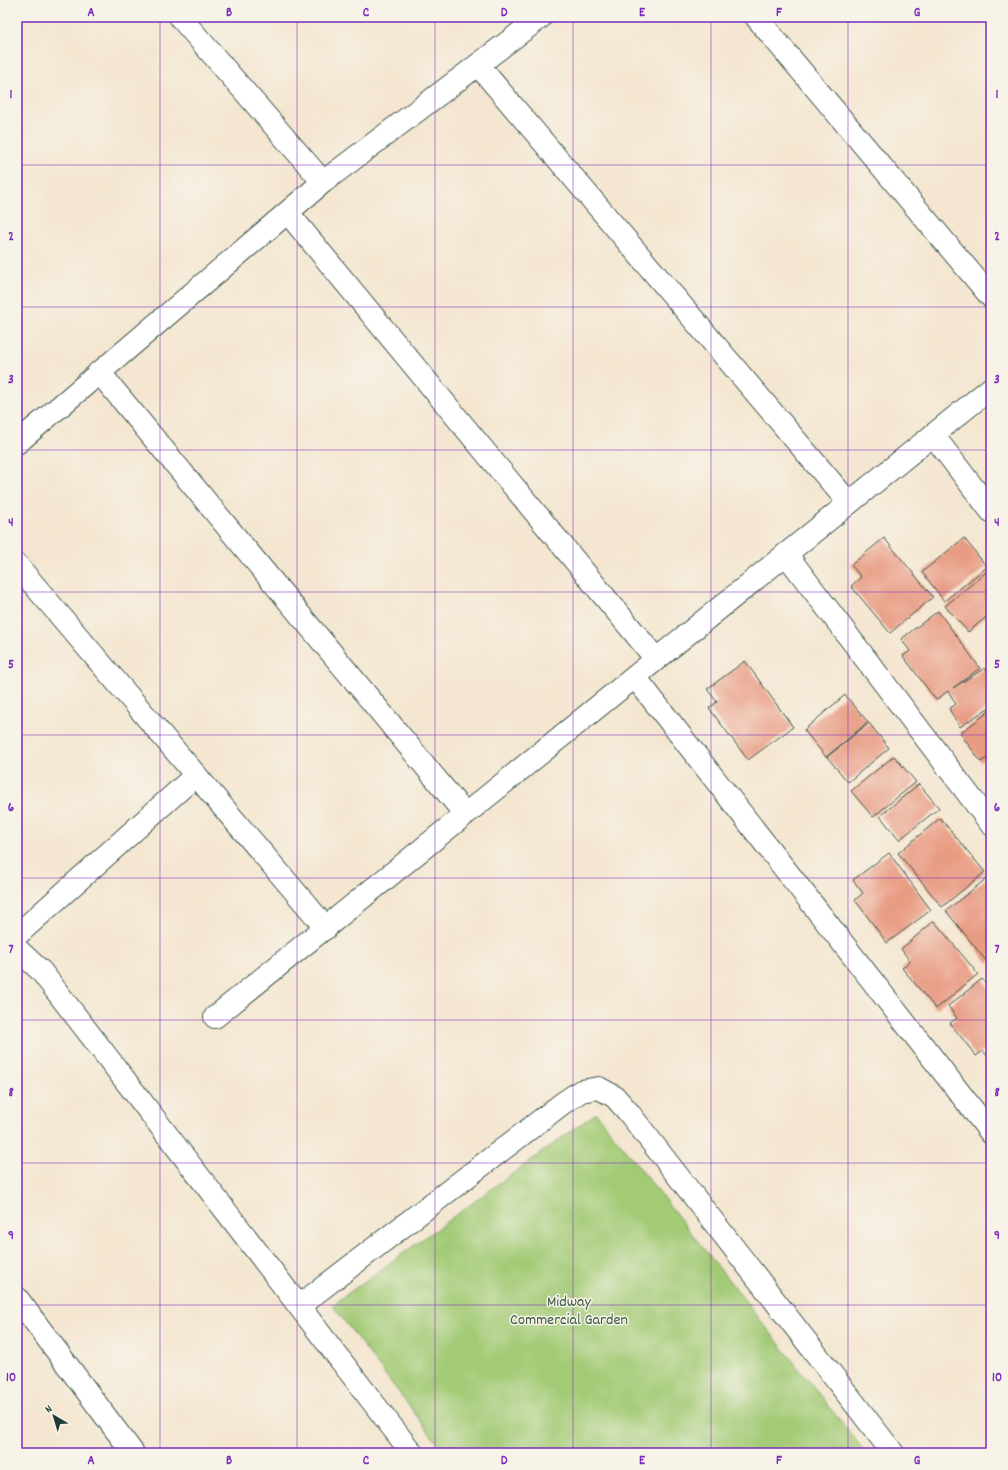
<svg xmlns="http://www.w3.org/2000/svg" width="1008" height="1470" viewBox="0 0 1008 1470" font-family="Dekko,sans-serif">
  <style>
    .green { fill: #a3cb76; stroke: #618455 }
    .building { fill: #e99c84 }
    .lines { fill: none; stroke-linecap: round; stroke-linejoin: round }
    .street-casing { stroke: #3f564b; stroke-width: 24 }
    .street { stroke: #fff; stroke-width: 22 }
    .grid { fill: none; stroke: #7b2cbf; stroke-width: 1; stroke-opacity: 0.55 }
    .labels { text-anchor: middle; stroke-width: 3; stroke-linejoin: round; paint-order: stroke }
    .park-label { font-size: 16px; fill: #395941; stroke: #f7f3e8 }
    .neatline { fill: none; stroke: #7b2cbf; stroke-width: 1.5 }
    .grid-label { font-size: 13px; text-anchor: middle; font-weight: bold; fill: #7b2cbf }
  </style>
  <rect width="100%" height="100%" fill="#f7f3e8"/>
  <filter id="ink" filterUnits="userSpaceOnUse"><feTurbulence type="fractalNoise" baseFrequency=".025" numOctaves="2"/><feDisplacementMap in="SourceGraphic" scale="8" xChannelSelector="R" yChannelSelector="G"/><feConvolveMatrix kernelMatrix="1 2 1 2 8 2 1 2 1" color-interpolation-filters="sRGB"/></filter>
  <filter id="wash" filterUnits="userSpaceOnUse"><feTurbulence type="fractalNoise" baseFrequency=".012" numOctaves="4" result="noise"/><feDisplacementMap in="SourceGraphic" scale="16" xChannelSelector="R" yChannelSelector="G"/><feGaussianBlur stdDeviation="0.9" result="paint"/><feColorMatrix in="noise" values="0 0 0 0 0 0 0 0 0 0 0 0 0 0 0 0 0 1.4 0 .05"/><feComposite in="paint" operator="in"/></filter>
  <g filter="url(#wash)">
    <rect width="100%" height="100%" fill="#f4e6d0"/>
    <!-- green -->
    <polygon class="green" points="596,1113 866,1453 445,1453 332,1305"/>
    <g id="blocks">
      <!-- building -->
      <g class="building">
        <polygon points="884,538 933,597 890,633 851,586 861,577 851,565"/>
        <polygon points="964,538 987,567 944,601 922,572"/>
        <polygon points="990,569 991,613 968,632 945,606"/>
        <polygon points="938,611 980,668 953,688 985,668 991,677 991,706 960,727 949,709 956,704 948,691 936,700 903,656 910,651 901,639"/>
        <polygon points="745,661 793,727 748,760 709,708 717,702 707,689"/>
        <polygon points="845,695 868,722 826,757 804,730"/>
        <polygon points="991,710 991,755 981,762 960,733"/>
        <polygon points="869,723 889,748 848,782 827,757"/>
        <polygon points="894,756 916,782 873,817 851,791"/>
        <polygon points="919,784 939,808 899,840 880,816"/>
        <polygon points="940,818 985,872 942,907 898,853"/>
        <polygon points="889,853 931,910 887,943 855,900 863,893 853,880"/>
        <polygon points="987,878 991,883 991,960 988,963 946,911"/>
        <polygon points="934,921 978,974 936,1009 902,968 910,961 901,949"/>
        <polygon points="982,979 991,990 991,1056 989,1058 983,1051 976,1056 950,1023 957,1018 948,1006"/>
      </g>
    </g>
  </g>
  <g filter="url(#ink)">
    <use href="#blocks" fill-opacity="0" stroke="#3f564b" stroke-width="1"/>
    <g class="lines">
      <defs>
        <g id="street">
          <polyline points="180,17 323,182"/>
          <polyline points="756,17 991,297"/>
          <polyline points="478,65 849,503"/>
          <polyline points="288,213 656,659"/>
          <polyline points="99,372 465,814"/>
          <polyline points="933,435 991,511"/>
          <polyline points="17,443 323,182 541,17"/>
          <polyline points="786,554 991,824"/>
          <polyline points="17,565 326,928"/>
          <polyline points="635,677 991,1133"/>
          <polyline points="17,935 196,775"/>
          <polyline points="17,949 41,971 412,1453"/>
          <polyline points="215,1017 991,388"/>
          <polyline points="17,1298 133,1453"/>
          <polyline points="299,1306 563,1103 581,1091 599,1088 615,1097 629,1113 893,1453"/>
        </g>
      </defs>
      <!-- street casing -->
      <use href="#street" class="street-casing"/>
      <!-- street -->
      <use href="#street" class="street"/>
    </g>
  </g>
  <!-- grid -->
  <path class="grid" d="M 160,17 L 160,1453M 297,17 L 297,1453M 435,17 L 435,1453M 573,17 L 573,1453M 711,17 L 711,1453M 848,17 L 848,1453M 17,165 L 991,165M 17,307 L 991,307M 17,450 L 991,450M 17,592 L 991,592M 17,735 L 991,735M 17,878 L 991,878M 17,1020 L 991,1020M 17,1163 L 991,1163M 17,1305 L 991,1305"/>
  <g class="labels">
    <!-- park labels -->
    <g class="park-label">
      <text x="569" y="1306">Midway<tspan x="569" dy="18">Commercial Garden</tspan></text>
    </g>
  </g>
  <!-- margin -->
  <rect width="1008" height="1470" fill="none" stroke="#f7f3e8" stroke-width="44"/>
  <!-- north arrow -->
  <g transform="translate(54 1416) rotate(322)" stroke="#f7f3e8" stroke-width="3" paint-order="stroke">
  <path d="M0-3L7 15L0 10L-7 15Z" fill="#1f3d34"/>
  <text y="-6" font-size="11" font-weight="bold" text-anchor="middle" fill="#1f3d34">N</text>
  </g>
  <rect x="22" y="22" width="964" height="1426" class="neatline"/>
  <g class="grid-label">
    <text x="91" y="16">A</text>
    <text x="229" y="16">B</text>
    <text x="366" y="16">C</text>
    <text x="504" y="16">D</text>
    <text x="642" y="16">E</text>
    <text x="779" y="16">F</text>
    <text x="917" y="16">G</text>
    <text x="11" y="98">1</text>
    <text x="997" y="98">1</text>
    <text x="11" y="240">2</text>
    <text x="997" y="240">2</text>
    <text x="11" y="383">3</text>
    <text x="997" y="383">3</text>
    <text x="11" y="526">4</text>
    <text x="997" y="526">4</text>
    <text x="11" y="668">5</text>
    <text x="997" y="668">5</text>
    <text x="11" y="811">6</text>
    <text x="997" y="811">6</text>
    <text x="11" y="953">7</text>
    <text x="997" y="953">7</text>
    <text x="11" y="1096">8</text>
    <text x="997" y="1096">8</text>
    <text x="11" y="1239">9</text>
    <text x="997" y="1239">9</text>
    <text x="11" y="1381">10</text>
    <text x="997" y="1381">10</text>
    <text x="91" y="1464">A</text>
    <text x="229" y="1464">B</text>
    <text x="366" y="1464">C</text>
    <text x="504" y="1464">D</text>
    <text x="642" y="1464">E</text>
    <text x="779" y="1464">F</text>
    <text x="917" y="1464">G</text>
  </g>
</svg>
